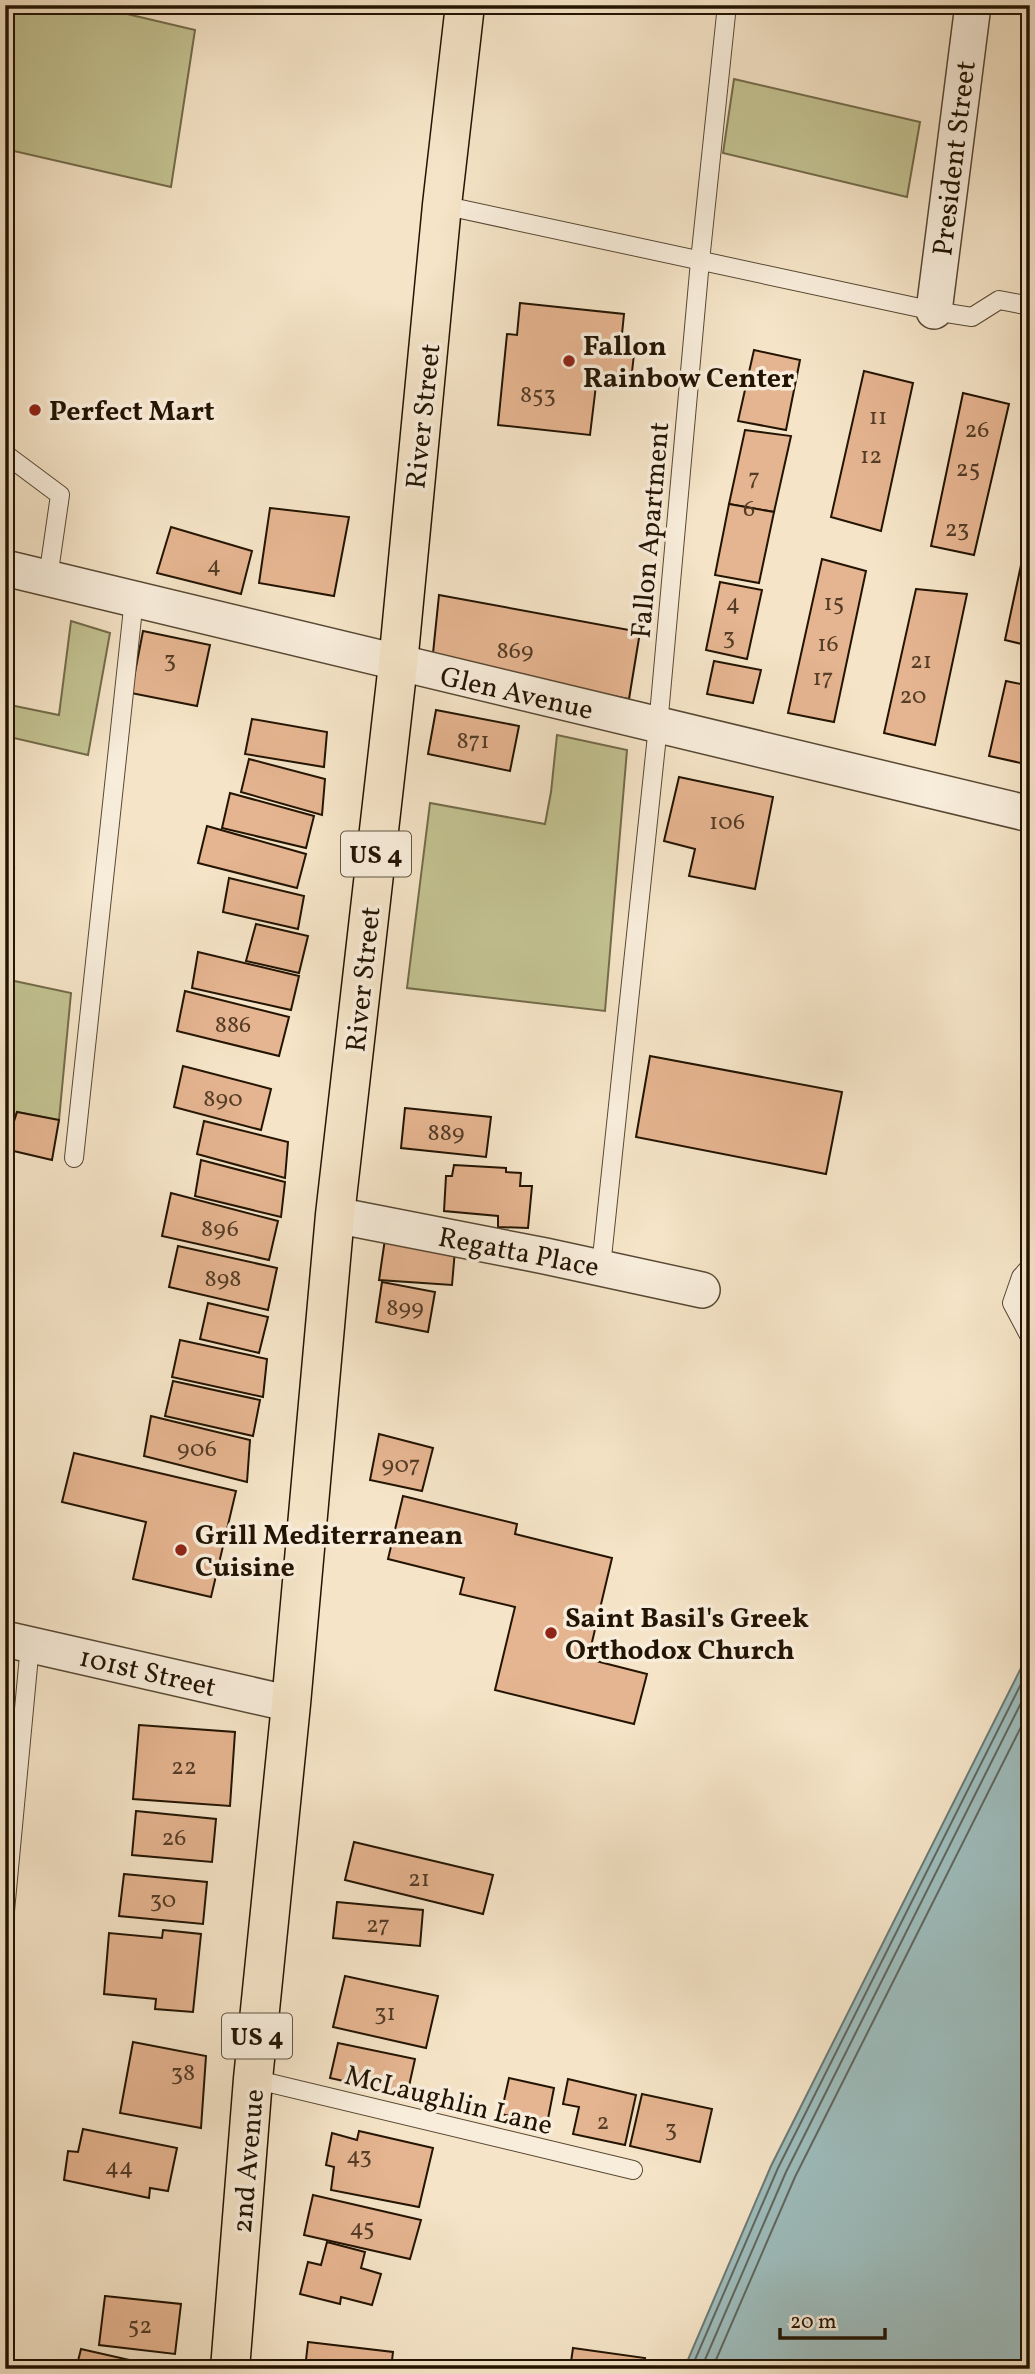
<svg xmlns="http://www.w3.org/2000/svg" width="1035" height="2374" viewBox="0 0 1035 2374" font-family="Vollkorn,serif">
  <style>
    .green { fill: #c3c291; stroke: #736b4a; stroke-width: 2 }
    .water { fill: #9ebdbd; stroke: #6d7972; stroke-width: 2 }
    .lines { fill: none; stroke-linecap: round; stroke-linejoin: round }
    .shore { stroke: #606860; stroke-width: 2 }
    .building { fill: #e5b490; stroke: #231402; stroke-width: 2 }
    .service-casing { stroke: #584833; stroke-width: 20 }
    .minor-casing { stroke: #584833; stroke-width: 38 }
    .primary-casing { stroke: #231402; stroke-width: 41 }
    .service { stroke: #f8eddb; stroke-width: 18 }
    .minor { stroke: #f8eddb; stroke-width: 35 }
    .primary { stroke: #f5e4c7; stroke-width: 38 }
    .poi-dot { fill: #8f2418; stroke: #f8eddb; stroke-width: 2.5 }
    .labels { text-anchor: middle; stroke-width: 7; stroke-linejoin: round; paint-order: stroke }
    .number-label { font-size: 24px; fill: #543c26 }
    .shield { fill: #f8eddb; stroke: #635543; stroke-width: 2 }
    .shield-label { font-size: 26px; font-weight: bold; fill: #231402 }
    .street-label { font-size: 28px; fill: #231402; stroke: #f8eddb }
    .poi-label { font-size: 28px; font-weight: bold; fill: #231402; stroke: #f8eddb; text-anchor: start }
  </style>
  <rect width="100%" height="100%" fill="#f5e4c7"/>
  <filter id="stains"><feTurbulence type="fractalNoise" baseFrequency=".00286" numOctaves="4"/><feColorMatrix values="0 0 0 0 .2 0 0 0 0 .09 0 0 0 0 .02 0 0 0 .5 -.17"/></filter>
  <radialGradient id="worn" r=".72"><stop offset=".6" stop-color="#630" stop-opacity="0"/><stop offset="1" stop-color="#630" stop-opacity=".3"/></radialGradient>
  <!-- green -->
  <g class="green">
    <polygon points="5,5 89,5 195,30 171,187 5,149"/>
    <polygon points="734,79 920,122 907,197 723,153"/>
    <polygon points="71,621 110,633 88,755 5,736 5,704 59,715"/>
    <polygon points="557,735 627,750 605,1011 407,988 430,803 545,824 551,792"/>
    <polygon points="5,979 71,993 59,1120 17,1112 5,1149"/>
  </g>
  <!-- water -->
  <polygon class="water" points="1030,1650 1030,2369 684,2369 771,2166"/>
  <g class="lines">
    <!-- shore -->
    <g class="shore">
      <polyline points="691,2369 778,2168 1030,1666"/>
      <polyline points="701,2369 786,2172 1030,1685"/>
      <polyline points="712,2369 795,2177 1030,1709"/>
    </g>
  </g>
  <!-- building -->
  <g class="building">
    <polygon points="520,303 624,314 621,344 635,345 631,381 597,377 590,435 498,425 507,334 517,335"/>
    <polygon points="754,350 800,360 786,430 738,421"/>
    <polygon points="864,371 913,383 881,531 831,517"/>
    <polygon points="963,393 1009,404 974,555 931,546"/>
    <polygon points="745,430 791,436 774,512 729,504"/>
    <polygon points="729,504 774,512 759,583 715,575"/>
    <polygon points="270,508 349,517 334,596 259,583"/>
    <polygon points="1030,523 1030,646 1005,640"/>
    <polygon points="171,527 252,551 241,594 157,573"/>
    <polygon points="822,559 866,571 834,722 788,713"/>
    <polygon points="720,582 762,590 747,659 706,650"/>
    <polygon points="916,589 967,594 935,745 884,733"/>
    <polygon points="439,595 640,632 629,699 432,663"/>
    <polygon points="143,631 210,645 197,706 131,693"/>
    <polygon points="714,661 761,670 753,703 707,694"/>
    <polygon points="1006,681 1030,686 1030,765 989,756"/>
    <polygon points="436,710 519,726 510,771 428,754"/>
    <polygon points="252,719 327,732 324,767 245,754"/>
    <polygon points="249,759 325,779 322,815 241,792"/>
    <polygon points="679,777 773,797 755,889 689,876 695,849 664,841"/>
    <polygon points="230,793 314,816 306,848 222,828"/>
    <polygon points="207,826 306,854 297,888 198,863"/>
    <polygon points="5,866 14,869 5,896"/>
    <polygon points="229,878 304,896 298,929 223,912"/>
    <polygon points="256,924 308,936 299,973 246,961"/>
    <polygon points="198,952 299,976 291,1010 192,988"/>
    <polygon points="185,991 289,1017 279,1056 177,1031"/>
    <polygon points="650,1056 842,1092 826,1174 636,1137"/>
    <polygon points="183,1066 271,1089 261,1130 174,1107"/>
    <polygon points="405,1108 491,1117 486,1157 401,1148"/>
    <polygon points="17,1112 59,1120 52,1160 5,1149"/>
    <polygon points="204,1121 288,1142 285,1178 197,1154"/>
    <polygon points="201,1160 285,1182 281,1217 195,1196"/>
    <polygon points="454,1165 506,1168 506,1172 521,1173 520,1186 532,1186 528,1228 498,1227 498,1216 444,1211 446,1176 452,1176"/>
    <polygon points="171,1193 278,1221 269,1260 162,1236"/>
    <polygon points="385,1239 455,1250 452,1285 379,1280"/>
    <polygon points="178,1246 277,1268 268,1310 169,1287"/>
    <polygon points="382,1282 435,1292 428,1332 376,1322"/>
    <polygon points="208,1303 268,1317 259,1353 200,1339"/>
    <polygon points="180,1340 267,1359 263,1397 172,1377"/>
    <polygon points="173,1381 260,1400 253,1436 165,1416"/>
    <polygon points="151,1416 250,1440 247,1482 144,1456"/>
    <polygon points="379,1434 433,1448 422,1491 370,1480"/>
    <polygon points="74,1453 236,1491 211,1597 133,1579 146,1522 62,1502"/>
    <polygon points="403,1496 517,1524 515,1534 612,1558 588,1659 647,1674 634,1724 495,1690 515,1607 460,1594 464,1578 388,1559"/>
    <polygon points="139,1725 235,1732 230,1806 133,1799"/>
    <polygon points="136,1811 216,1819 212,1862 132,1855"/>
    <polygon points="354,1842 493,1875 483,1914 345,1880"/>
    <polygon points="124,1874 207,1882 203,1924 119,1916"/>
    <polygon points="337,1902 423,1910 420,1946 333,1938"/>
    <polygon points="163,1930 201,1934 193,2012 155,2009 156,1999 104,1994 109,1933 162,1938"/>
    <polygon points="345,1976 438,1996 426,2048 333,2027"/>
    <polygon points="133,2042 206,2056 201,2128 120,2113"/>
    <polygon points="338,2043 415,2059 407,2095 330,2078"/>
    <polygon points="509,2078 554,2088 547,2124 501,2114"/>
    <polygon points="568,2079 636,2095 625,2145 573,2134 579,2107 563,2104"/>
    <polygon points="642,2094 712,2109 700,2162 630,2146"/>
    <polygon points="83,2129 177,2148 168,2191 150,2188 149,2198 64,2180 68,2151 78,2152"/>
    <polygon points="359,2131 433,2148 419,2207 331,2190 334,2167 326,2165 332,2133 357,2140"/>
    <polygon points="313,2195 421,2220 410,2259 304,2235"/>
    <polygon points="327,2242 365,2252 361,2268 381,2274 372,2305 341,2297 340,2304 300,2294 308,2262 321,2265"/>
    <polygon points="105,2296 181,2304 175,2354 99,2345"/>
    <polygon points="308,2342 393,2352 391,2369 305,2369"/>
    <polygon points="573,2348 645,2358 643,2369 570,2369"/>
    <polygon points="81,2349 169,2369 76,2369"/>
  </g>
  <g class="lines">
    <defs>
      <g id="service">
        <polyline points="442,205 934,311 972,317 999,300 1030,306"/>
        <polyline points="5,454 60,495 48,578"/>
        <polyline points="74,1158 134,599"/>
        <polyline points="601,1267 658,726 700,261 727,5"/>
        <polyline points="1030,1267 1021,1277 1012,1303 1030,1337"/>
        <polyline points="5,1911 30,1645"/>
        <polyline points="253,2079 633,2170"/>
      </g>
      <g id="minor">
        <polyline points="934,311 973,5"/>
        <polyline points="5,568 1030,814"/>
        <polyline points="335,1215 545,1256 702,1290"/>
        <polyline points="5,1639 291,1704"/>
      </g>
      <polyline id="primary" points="230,2369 253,2079 291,1704 335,1215 398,664 442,205 465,5"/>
    </defs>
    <!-- service casing -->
    <use href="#service" class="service-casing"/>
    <!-- minor casing -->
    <use href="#minor" class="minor-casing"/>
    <!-- primary casing -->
    <use href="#primary" class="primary-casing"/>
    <!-- service -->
    <use href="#service" class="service"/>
    <!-- minor -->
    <use href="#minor" class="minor"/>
    <!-- primary -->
    <use href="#primary" class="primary"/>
  </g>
  <!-- markers -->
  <g class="poi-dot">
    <circle cx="569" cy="361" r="7"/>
    <circle cx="35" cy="410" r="7"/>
    <circle cx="181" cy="1550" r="7"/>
    <circle cx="551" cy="1633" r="7"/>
  </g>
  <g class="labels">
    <!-- number labels -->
    <g class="number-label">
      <text x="538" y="402">853</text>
      <text x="878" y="424">11</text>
      <text x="977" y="437">26</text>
      <text x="871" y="463">12</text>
      <text x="968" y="476">25</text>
      <text x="754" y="485">7</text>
      <text x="749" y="516">6</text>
      <text x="957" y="536">23</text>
      <text x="214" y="572">4</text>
      <text x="733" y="610">4</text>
      <text x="834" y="610">15</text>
      <text x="729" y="644">3</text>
      <text x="828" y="651">16</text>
      <text x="515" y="658">869</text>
      <text x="170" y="667">3</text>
      <text x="921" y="668">21</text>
      <text x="823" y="685">17</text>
      <text x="913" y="703">20</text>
      <text x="473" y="748">871</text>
      <text x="727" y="829">106</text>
      <text x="233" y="1032">886</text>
      <text x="223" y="1106">890</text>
      <text x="446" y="1140">889</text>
      <text x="220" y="1236">896</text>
      <text x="223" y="1286">898</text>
      <text x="405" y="1315">899</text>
      <text x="197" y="1456">906</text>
      <text x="401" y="1472">907</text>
      <text x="184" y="1774">22</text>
      <text x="174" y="1845">26</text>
      <text x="419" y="1886">21</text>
      <text x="163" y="1907">30</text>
      <text x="378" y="1932">27</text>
      <text x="385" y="2020">31</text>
      <text x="183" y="2080">38</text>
      <text x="603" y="2129">2</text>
      <text x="671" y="2136">3</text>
      <text x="359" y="2163">43</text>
      <text x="119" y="2174">44</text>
      <text x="362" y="2235">45</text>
      <text x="140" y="2333">52</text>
    </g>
    <!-- shield labels -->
    <g class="shield">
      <rect x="341" y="831.5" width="70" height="45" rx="5"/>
      <rect x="222" y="2013.5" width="70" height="45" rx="5"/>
    </g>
    <g class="shield-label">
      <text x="376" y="863">US 4</text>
      <text x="257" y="2045">US 4</text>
    </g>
    <!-- street labels -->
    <g class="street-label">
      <text transform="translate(953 158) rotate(-83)" y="10">President Street</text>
      <text transform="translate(422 416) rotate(-84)" y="10">River Street</text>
      <text transform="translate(649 530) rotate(-85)" y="10">Fallon Apartment</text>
      <text transform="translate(517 692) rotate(13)" y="10">Glen Avenue</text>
      <text transform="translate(362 979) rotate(-84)" y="10">River Street</text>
      <text transform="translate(519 1251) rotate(11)" y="10">Regatta Place</text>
      <text transform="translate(148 1671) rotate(13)" y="10">101st Street</text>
      <text transform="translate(449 2099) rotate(14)" y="10">McLaughlin Lane</text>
      <text transform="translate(247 2161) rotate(-85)" y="10">2nd Avenue</text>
    </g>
    <!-- poi labels -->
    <g class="poi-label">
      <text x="583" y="355">Fallon<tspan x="583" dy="32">Rainbow Center</tspan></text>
      <text x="49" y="420">Perfect Mart</text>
      <text x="195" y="1544">Grill Mediterranean<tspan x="195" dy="32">Cuisine</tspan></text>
      <text x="565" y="1627">Saint Basil's Greek<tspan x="565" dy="32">Orthodox Church</tspan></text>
    </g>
  </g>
  <!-- margin -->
  <rect width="1035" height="2374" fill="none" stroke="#f5e4c7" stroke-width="28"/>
  <rect x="7" y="7" width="1021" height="2360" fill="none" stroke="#231402" stroke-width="3.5"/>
  <rect x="14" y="14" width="1007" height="2346" fill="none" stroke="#231402" stroke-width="2"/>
  <!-- scale -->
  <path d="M780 2328v10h105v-10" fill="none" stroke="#231402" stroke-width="3.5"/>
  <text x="790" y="2328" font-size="21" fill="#231402" stroke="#f8eddb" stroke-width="5" paint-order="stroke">20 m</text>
  <rect width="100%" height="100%" filter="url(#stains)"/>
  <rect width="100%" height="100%" fill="url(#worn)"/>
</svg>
